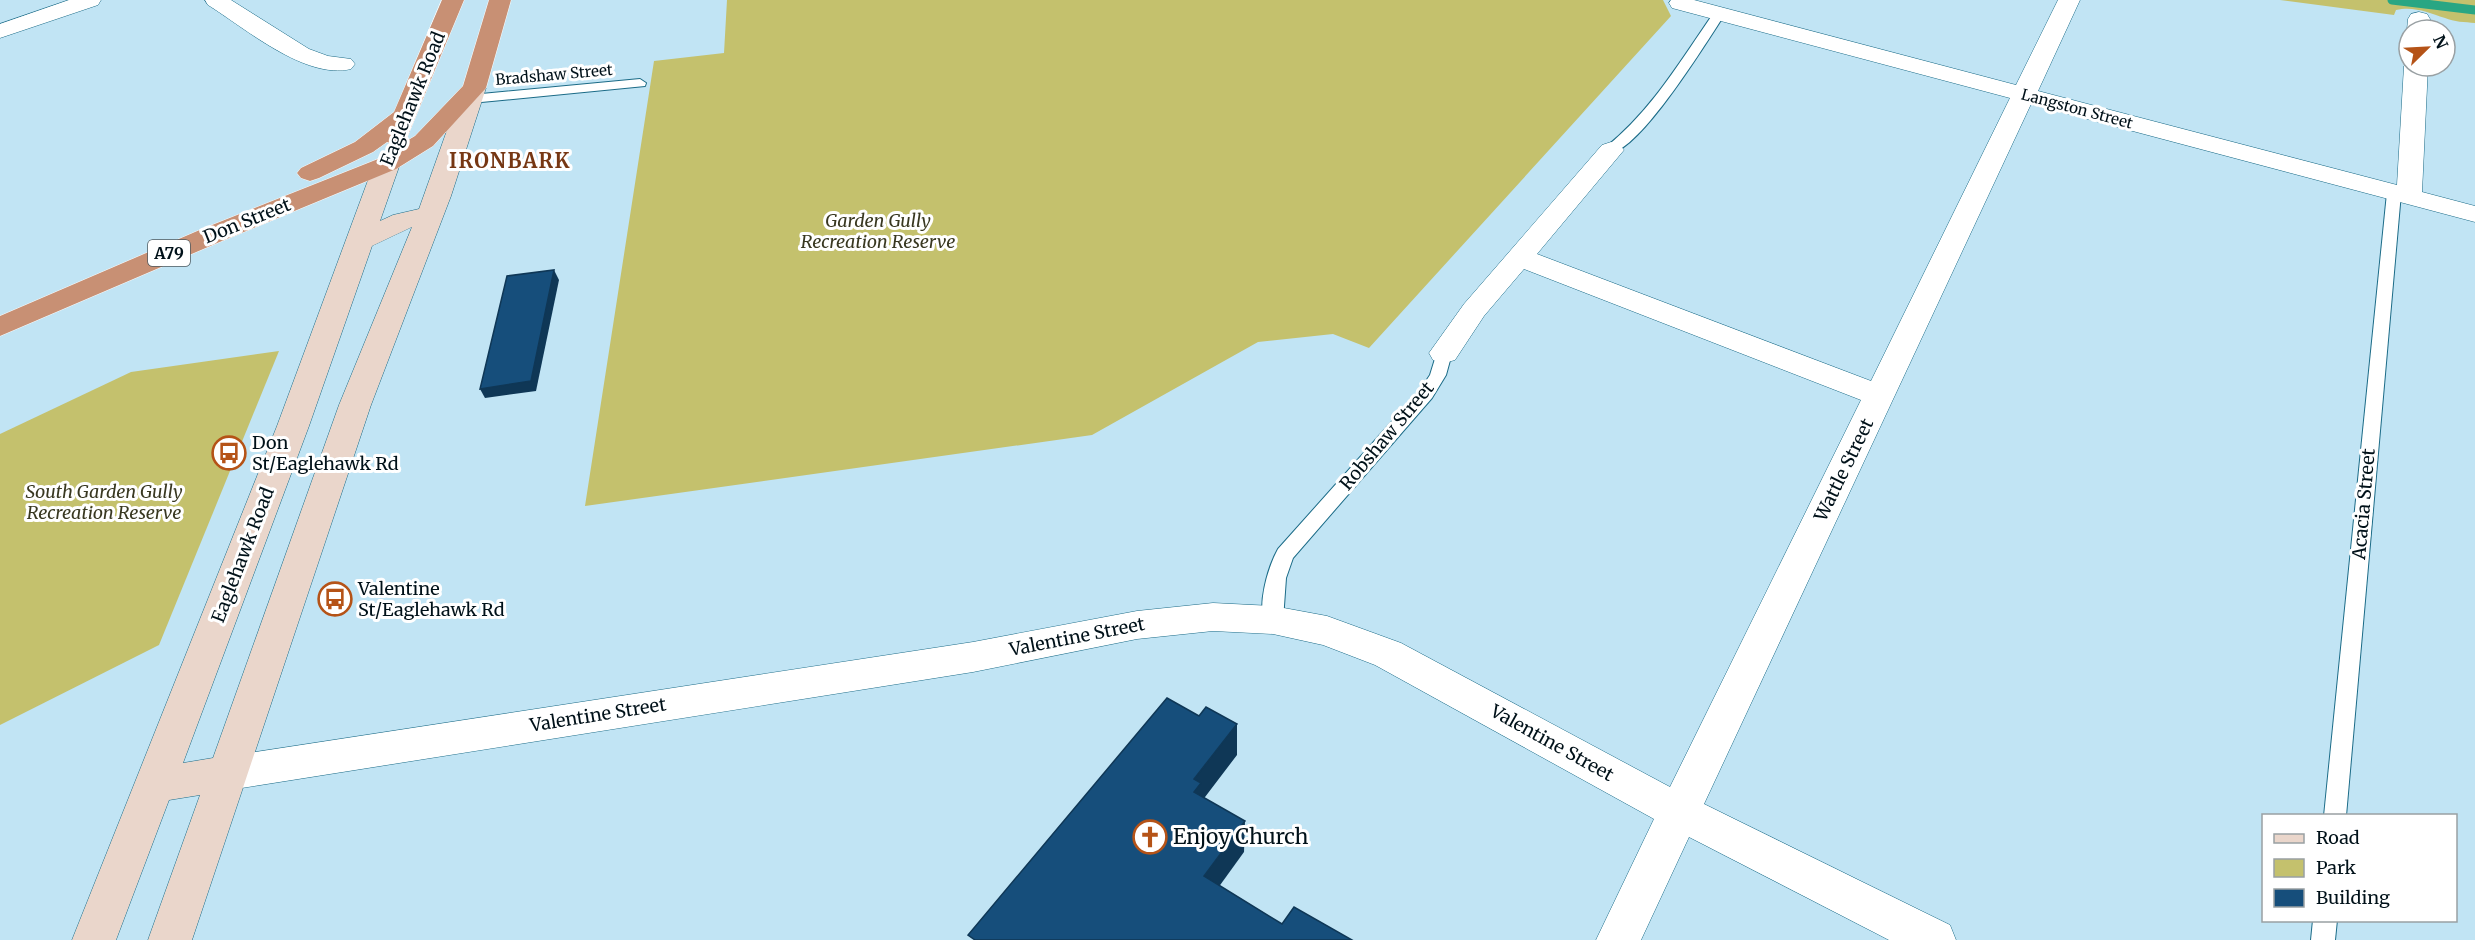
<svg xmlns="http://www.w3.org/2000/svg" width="2475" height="940" viewBox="0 0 2475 940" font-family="Merriweather,serif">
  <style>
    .green { fill: #c4c16d }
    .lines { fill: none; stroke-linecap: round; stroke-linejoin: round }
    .stream { stroke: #29a683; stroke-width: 9 }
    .service-casing { stroke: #1b6b87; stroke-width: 2 }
    .minor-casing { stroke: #1b6b87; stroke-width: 1 }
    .secondary-casing { stroke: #1b6b87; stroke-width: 1 }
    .trunk-casing { stroke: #fff; stroke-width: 1 }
    .service { fill: #fff; fill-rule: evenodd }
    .minor { fill: #fff; fill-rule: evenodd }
    .secondary { fill: #ead6cb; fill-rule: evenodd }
    .trunk { fill: #c89074; fill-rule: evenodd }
    .shaded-wall { fill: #0f3756 }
    .building { fill: #164e7b; stroke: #0f3756; stroke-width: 1.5 }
    .labels { text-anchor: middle; stroke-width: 6; stroke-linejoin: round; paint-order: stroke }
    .far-street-label { font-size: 15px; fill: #001119; stroke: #fff }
    .shield { fill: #fff; stroke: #4c585e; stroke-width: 1.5 }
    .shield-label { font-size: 16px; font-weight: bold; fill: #001119 }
    .street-label { font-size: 18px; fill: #001119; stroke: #fff }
    .park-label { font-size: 18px; font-style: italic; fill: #393821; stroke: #fff }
    .poi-label { font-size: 18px; fill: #001119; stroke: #fff; text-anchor: start }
    .far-district-label { font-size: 20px; font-weight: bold; letter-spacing: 1.5px; fill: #763713; stroke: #fff }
    .near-poi-label { font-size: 21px; fill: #001119; stroke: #fff; text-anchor: start }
  </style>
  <rect width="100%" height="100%" fill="#c1e4f4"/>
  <!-- green -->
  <g class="green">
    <polygon points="727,0 1663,0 1671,16 1369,348 1333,334 1258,342 1092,435 585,506 654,61 724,53"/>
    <path d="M 2280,0 L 2475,0 L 2475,23 C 2465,22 2454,22 2445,18 C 2428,13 2415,6 2396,10 L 2394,15 Z"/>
    <polygon points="279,351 159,645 0,725 0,434 131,372"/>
  </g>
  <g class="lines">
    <!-- stream -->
    <polyline class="stream" points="2392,0 2475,10"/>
    <defs>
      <g id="service">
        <path d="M 1719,10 L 1725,14 C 1709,38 1635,160 1606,153 L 1604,150 L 1606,147 C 1652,110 1681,60 1715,11 Z"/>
        <polygon points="640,79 646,83 645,86 471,103 464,99 471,95"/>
        <polygon points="2394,189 2401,193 2346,816 2324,816 2387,193"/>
        <path d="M 1444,348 L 1450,349 L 1452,353 L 1446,375 L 1432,398 L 1293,558 L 1286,578 L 1283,620 L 1280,626 L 1273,628 L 1266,626 C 1256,607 1268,567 1278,549 L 1420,390 L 1430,375 L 1438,349 Z"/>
        <polygon points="2313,920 2337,920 2335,940 2311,940"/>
      </g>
      <g id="minor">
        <polygon points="69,0 101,0 98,5 0,38 0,24"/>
        <path d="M 205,0 L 231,0 L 309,49 L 328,56 L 351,59 L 355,64 L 351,69 C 305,80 245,28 208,5 Z"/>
        <polygon points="1671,0 1694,0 2016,85 2058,0 2080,0 2038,91 2397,185 2404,66 2409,61 2409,66 2428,66 2422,192 2475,206 2475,222 2031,104 1704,804 1950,925 1956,940 1889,940 1689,837 1641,940 1596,940 1654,819 1375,665 1323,645 1273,634 1213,631 1137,639 973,672 229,790 215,785 209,773 215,761 229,756 973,642 1137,611 1213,603 1273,606 1327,616 1401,643 1670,787 1861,400 1524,269 1484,316 1455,360 1444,363 1433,360 1429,353 1464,304 1602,145 1611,142 1620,145 1624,150 1537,254 1871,381 2010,98 1672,8 1669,3"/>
        <polygon points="2419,12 2427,14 2430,19 2429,30 2409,30 2409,33 2407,30 2408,19 2411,14"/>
      </g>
      <path id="secondary" d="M 474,81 L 482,83 L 486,88 L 451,196 L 371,405 L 192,940 L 148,940 L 200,795 L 169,800 L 116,940 L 72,940 L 277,426 L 374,164 L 378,159 L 387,156 L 396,159 L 400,164 L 380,221 L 393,215 L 419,209 L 462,88 L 466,83 ZM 412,227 L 339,405 L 213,758 L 183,763 L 309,426 L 372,246 Z"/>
      <polygon id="trunk" points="442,0 464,0 405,142 415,136 463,86 489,0 511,0 486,88 433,146 396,169 222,241 0,336 0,316 202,229 378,159 404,142 396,144 387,142 373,152 319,178 310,181 301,178 297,173 301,168 355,142 394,112"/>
    </defs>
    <!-- service casing -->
    <use href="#service" class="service-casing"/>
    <!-- minor casing -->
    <use href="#minor" class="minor-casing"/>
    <!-- secondary casing -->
    <use href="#secondary" class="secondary-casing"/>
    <!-- trunk casing -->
    <use href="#trunk" class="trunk-casing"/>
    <!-- service -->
    <use href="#service" class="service"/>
    <!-- minor -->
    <use href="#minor" class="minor"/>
    <!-- secondary -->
    <use href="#secondary" class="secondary"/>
    <!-- trunk -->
    <use href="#trunk" class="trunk"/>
  </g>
  <!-- shaded-wall -->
  <g class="shaded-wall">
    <polygon points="554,270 559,280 536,391 485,398 480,389"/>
    <polygon points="1237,724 1237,755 1202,801 1196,823 1194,779"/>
    <polygon points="1245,821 1244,852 1205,906 1204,876"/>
  </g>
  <!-- building -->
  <g class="building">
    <polygon points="554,270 531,381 480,389 507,276"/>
    <polygon points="1167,698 1199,716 1206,707 1237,724 1194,779 1201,783 1194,792 1245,821 1204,876 1282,924 1294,907 1352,940 975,940 968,935"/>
  </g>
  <!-- icons -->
  <defs>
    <symbol id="bus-ring" viewBox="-11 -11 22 22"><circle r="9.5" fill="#fff" stroke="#b55317" stroke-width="1.5"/><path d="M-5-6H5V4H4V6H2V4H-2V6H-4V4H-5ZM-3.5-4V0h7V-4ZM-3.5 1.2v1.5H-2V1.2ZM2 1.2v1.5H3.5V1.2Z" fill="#b55317"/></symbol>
    <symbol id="church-ring" viewBox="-11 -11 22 22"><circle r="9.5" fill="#fff" stroke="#b55317" stroke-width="1.5"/><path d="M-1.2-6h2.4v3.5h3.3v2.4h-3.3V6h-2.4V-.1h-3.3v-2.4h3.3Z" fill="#b55317"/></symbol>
  </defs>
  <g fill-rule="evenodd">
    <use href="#bus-ring" x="210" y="434" width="38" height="38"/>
    <use href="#bus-ring" x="316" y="580" width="38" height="38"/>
    <use href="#church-ring" x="1131" y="818" width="38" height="38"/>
  </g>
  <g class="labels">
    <!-- far-street labels -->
    <g class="far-street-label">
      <text transform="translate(554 75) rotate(-5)" y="5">Bradshaw Street</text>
      <text transform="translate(2077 109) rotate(15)" y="5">Langston Street</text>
    </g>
    <!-- shield labels -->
    <rect class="shield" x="148" y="240" width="42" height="26" rx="4.5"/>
    <g class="shield-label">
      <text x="169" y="259">A79</text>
    </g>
    <!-- street labels -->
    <g class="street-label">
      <text transform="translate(413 99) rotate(-68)" y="6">Eaglehawk Road</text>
      <text transform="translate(247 221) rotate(-22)" y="6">Don Street</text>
      <text transform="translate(1387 436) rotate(-50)" y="6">Robshaw Street</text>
      <text transform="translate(1844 470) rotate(-64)" y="6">Wattle Street</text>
      <text transform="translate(2364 504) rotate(-85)" y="6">Acacia Street</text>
      <text transform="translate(243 555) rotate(-69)" y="6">Eaglehawk Road</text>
      <text transform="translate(1077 637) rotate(-11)" y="6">Valentine Street</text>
      <text transform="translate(598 715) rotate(-9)" y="6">Valentine Street</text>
      <text transform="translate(1552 743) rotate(29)" y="6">Valentine Street</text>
    </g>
    <!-- park labels -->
    <g class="park-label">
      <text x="878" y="227">Garden Gully<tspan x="878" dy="21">Recreation Reserve</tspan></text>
      <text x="104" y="498">South Garden Gully<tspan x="104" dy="21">Recreation Reserve</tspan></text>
    </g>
    <!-- poi labels -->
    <g class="poi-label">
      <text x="252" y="449">Don<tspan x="252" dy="21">St/Eaglehawk Rd</tspan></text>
      <text x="358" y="595">Valentine<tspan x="358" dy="21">St/Eaglehawk Rd</tspan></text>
    </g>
    <!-- far-district labels -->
    <g class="far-district-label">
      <text x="510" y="168">IRONBARK</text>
    </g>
    <!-- near-poi labels -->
    <g class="near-poi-label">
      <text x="1173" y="844">Enjoy Church</text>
    </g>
  </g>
  <!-- legend -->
  <rect x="2262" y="814" width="195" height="108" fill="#ffffff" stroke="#99a0a3" stroke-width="1.5"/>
  <rect x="2274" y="834" width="30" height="9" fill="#ead6cb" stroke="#99a0a3" stroke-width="1.5"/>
  <text x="2316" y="844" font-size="18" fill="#001119">Road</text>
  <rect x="2274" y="859" width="30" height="18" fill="#c4c16d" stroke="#99a0a3" stroke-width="1.5"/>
  <text x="2316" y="874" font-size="18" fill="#001119">Park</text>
  <rect x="2274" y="889" width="30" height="18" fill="#164e7b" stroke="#99a0a3" stroke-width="1.5"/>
  <text x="2316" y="904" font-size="18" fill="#001119">Building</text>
  <!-- north arrow -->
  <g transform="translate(2427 48) rotate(66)"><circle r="28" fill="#ffffff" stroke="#99a0a3" stroke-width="1.5"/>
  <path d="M0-4.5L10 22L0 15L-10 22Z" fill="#b55317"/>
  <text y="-9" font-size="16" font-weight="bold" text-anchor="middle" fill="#001119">N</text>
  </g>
</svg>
